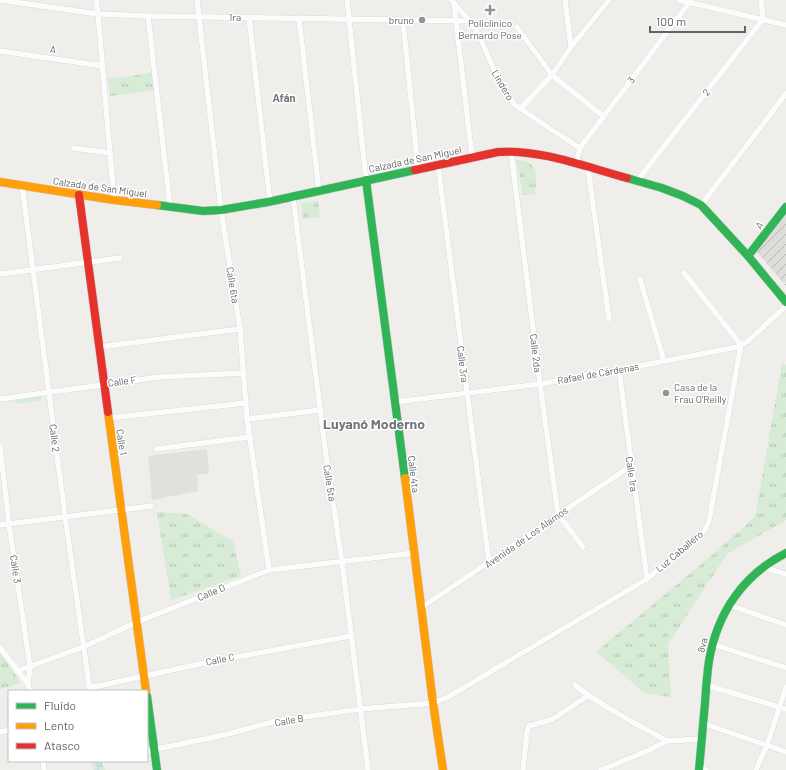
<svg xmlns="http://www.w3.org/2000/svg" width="786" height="770" viewBox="0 0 786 770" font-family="Barlow,sans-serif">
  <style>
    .industrial { fill: url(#industrial-furrows) }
    .education { fill: #e2e0da }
    .grass { fill: url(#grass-tufts) }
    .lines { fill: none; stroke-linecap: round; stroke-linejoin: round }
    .stream { stroke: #bfe0f9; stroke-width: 2 }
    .street-casing { stroke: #cbcccc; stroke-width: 6 }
    .fast-casing { stroke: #cacacb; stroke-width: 9 }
    .slow-casing { stroke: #cacacb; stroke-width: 9 }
    .jam-casing { stroke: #cacacb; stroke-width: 9 }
    .street { stroke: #fdfcfc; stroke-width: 5.5 }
    .fast { stroke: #30b455; stroke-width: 8 }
    .slow { stroke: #ff9f0a; stroke-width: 8 }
    .jam { stroke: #e5322d; stroke-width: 8 }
    .poi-dot { fill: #919496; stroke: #fff; stroke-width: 1.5 }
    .labels { text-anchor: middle; stroke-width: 3; stroke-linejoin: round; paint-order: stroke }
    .street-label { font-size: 10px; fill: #5f6368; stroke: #fff }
    .poi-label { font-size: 10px; fill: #5f6368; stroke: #fff; text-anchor: end }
    .neighbourhood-label { font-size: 11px; font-weight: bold; fill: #70757a; stroke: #fff }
    .district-label { font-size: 14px; font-weight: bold; fill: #70757a; stroke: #fff }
  </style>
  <defs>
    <pattern id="industrial-furrows" width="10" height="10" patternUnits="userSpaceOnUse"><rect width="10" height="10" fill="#dfddda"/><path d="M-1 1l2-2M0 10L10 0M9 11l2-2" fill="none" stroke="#b8b7b5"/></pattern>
    <pattern id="grass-tufts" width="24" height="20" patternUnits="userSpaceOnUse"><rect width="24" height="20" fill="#d8ebd6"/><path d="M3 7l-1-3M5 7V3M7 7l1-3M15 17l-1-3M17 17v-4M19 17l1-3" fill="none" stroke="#b2c2b1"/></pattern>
  </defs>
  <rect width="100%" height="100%" fill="#efeeea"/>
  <!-- industrial -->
  <polygon class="industrial" points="786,212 786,286 756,251"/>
  <!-- education -->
  <polygon class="education" points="207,449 209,473 197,475 198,491 152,500 148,456"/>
  <!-- grass -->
  <g class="grass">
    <polygon points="152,73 155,90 110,96 108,79"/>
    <path d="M 516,160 C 539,160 537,176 535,194 L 523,195 Z"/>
    <polygon points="318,201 320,217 303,219 301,203"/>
    <polygon points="782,363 786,365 786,520 727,554 668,644 671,697 645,693 596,652 718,550 755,517"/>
    <polygon points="41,396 41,400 16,404 15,400"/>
    <polygon points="157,512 187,514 233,541 241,576 171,600"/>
    <polygon points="0,653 21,683 0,689"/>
    <polygon points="91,761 101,761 105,770 94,770"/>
  </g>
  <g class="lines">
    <!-- stream -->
    <polyline class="stream" points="97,762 98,770"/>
    <defs>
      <g id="street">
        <polyline points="0,0 98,14 148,16 470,21"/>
        <polyline points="96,0 98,14 114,200"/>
        <polyline points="197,0 221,210 240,329 247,419 269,570"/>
        <polyline points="347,0 366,180"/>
        <polyline points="451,0 470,21 478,33 495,72 506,92 514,104 549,128 580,148"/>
        <polyline points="565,0 571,47"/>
        <polyline points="679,0 786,25"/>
        <polyline points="454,3 472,157"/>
        <polyline points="148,16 170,206"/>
        <polyline points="249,17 270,202"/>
        <polyline points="299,18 319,191"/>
        <polyline points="403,21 418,169"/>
        <polyline points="517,27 552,75 603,116"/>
        <polyline points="0,51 103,66"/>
        <polyline points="520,109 552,75 571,47 609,0"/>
        <polyline points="74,148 110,153"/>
        <polyline points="511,151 540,384 558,514 583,547"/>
        <polyline points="576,164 580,148 691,0"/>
        <polyline points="438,165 489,563"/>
        <polyline points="588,168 609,319"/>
        <polyline points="637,181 763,19 761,0"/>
        <polyline points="22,185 65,516 90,691"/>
        <polyline points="293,197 325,448 342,562 368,770"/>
        <polyline points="701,205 786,94"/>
        <polyline points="0,274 120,258"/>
        <polyline points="640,279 664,361"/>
        <polyline points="99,347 240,329"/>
        <polyline points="619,370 647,579"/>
        <polyline points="0,399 160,377 244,373"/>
        <polyline points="395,402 540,384 619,370 737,347 748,341 786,306"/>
        <polyline points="109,418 246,403"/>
        <polyline points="247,419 320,410"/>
        <polyline points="0,446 9,524 30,667 28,684 30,691"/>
        <polyline points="156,449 250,437"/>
        <polyline points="0,525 151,506"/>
        <polyline points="763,567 786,574"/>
        <polyline points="729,605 786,625"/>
        <path d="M 422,607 C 492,561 561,512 631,466"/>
        <polyline points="712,644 786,668"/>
        <polyline points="0,648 28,684"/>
        <polyline points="17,671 83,647 137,622 269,570 415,553"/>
        <path d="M 575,685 C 603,707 635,723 667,741"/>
        <polyline points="706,685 786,709"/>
        <polyline points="89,688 209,662 351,636"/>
        <polyline points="702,723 786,752"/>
        <polyline points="0,732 9,730"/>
        <polyline points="147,751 224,735 276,721 361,709 433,703 448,697 647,579 705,530 709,521 741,345 684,273"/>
        <polyline points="43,761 44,770"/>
        <polyline points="699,768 706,770"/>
        <polyline points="523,770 527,732 529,726 553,719 589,695"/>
        <polyline points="601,770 647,751 667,741 701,739"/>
        <polyline points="756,770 767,745 786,687"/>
      </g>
      <g id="fast">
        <polyline points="627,178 662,188 683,196 701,205 748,256 786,302"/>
        <polyline points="366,180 405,478"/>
        <polyline points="157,205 203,211 221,210 268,202 415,170"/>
        <polyline points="748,256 786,207"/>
        <polyline points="147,696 157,770"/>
        <path d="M 699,770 C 701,748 703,725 705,703 C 706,689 707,674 709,661 C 717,613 743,575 786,553"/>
      </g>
      <g id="slow">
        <polyline points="0,182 114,200 157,205"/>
        <polyline points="108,412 146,691"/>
        <polyline points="405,478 433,703 443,770"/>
      </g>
      <g id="jam">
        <path d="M 415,170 L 498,152 C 541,149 586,167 627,178"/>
        <polyline points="79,195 108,412"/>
      </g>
    </defs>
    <!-- street casing -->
    <use href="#street" class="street-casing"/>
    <!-- fast casing -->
    <use href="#fast" class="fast-casing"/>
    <!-- slow casing -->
    <use href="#slow" class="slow-casing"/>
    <!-- jam casing -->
    <use href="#jam" class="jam-casing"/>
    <!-- street -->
    <use href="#street" class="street"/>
    <!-- fast -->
    <use href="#fast" class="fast"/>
    <!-- slow -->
    <use href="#slow" class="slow"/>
    <!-- jam -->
    <use href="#jam" class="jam"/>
  </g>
  <!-- markers -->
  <g class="poi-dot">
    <path d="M488 4h4v4h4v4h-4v4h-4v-4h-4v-4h4z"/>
    <circle cx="422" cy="20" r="4"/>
    <circle cx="666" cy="393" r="4"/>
  </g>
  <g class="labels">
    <!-- street labels -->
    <g class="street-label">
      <text transform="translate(235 17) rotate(1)" y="4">1ra</text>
      <text transform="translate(53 49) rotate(8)" y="4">A</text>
      <text transform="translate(631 80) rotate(-52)" y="4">3</text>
      <text transform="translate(503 85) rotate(60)" y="4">Lindero</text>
      <text transform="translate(706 92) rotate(-52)" y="4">2</text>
      <text transform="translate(415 159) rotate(-12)" y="4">Calzada de San Miguel</text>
      <text transform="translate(100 187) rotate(8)" y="4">Calzada de San Miguel</text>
      <text transform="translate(759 225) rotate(-52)" y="4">A</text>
      <text transform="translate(233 285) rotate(81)" y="4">Calle 6ta</text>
      <text transform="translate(536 353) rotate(83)" y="4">Calle 2da</text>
      <text transform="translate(463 364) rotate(83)" y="4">Calle 3ra</text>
      <text transform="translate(598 373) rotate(-10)" y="4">Rafael de Cárdenas</text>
      <text transform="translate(122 381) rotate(-7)" y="4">Calle F</text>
      <text transform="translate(55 438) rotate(83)" y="4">Calle 2</text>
      <text transform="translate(122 442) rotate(82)" y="4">Calle 1</text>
      <text transform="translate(414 474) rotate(83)" y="4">Calle 4ta</text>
      <text transform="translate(632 474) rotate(82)" y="4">Calle 1ra</text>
      <text transform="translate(330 483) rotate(81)" y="4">Calle 5ta</text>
      <text transform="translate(526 537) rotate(-35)" y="4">Avenida de Los Alamos</text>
      <text transform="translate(679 551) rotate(-40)" y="4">Luz Caballero</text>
      <text transform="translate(16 569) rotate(82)" y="4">Calle 3</text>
      <text transform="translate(211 592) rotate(-22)" y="4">Calle D</text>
      <text transform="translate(702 645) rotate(-76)" y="4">8va</text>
      <text transform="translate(220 659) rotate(-11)" y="4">Calle C</text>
      <text transform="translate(289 720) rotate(-10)" y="4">Calle B</text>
    </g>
    <!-- poi labels -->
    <g class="poi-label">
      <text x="414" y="24">bruno</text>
      <text x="490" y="27" text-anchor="middle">Policlínico<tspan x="490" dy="12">Bernardo Pose</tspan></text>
      <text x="674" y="391" text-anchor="start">Casa de la<tspan x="674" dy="12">Frau O'Reilly</tspan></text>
    </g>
    <!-- neighbourhood labels -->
    <g class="neighbourhood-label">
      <text x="284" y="102">Afán</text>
    </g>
    <!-- district labels -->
    <g class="district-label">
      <text x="374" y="429">Luyanó Moderno</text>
    </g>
  </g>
  <!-- legend -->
  <rect x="8" y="690" width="140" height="72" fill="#ffffff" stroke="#bfc1c3"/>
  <rect x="16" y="703" width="20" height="6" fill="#30b455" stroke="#bfc1c3"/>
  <text x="44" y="710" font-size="12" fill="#5f6368">Fluido</text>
  <rect x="16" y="723" width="20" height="6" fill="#ff9f0a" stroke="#bfc1c3"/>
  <text x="44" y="730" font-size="12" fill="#5f6368">Lento</text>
  <rect x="16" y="743" width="20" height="6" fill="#e5322d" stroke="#bfc1c3"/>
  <text x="44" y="750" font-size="12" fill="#5f6368">Atasco</text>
  <!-- scale -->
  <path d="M650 26v6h95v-6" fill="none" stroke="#5f6368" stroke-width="2"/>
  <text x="656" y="26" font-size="12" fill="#5f6368" stroke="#ffffff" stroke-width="3" paint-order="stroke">100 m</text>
</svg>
